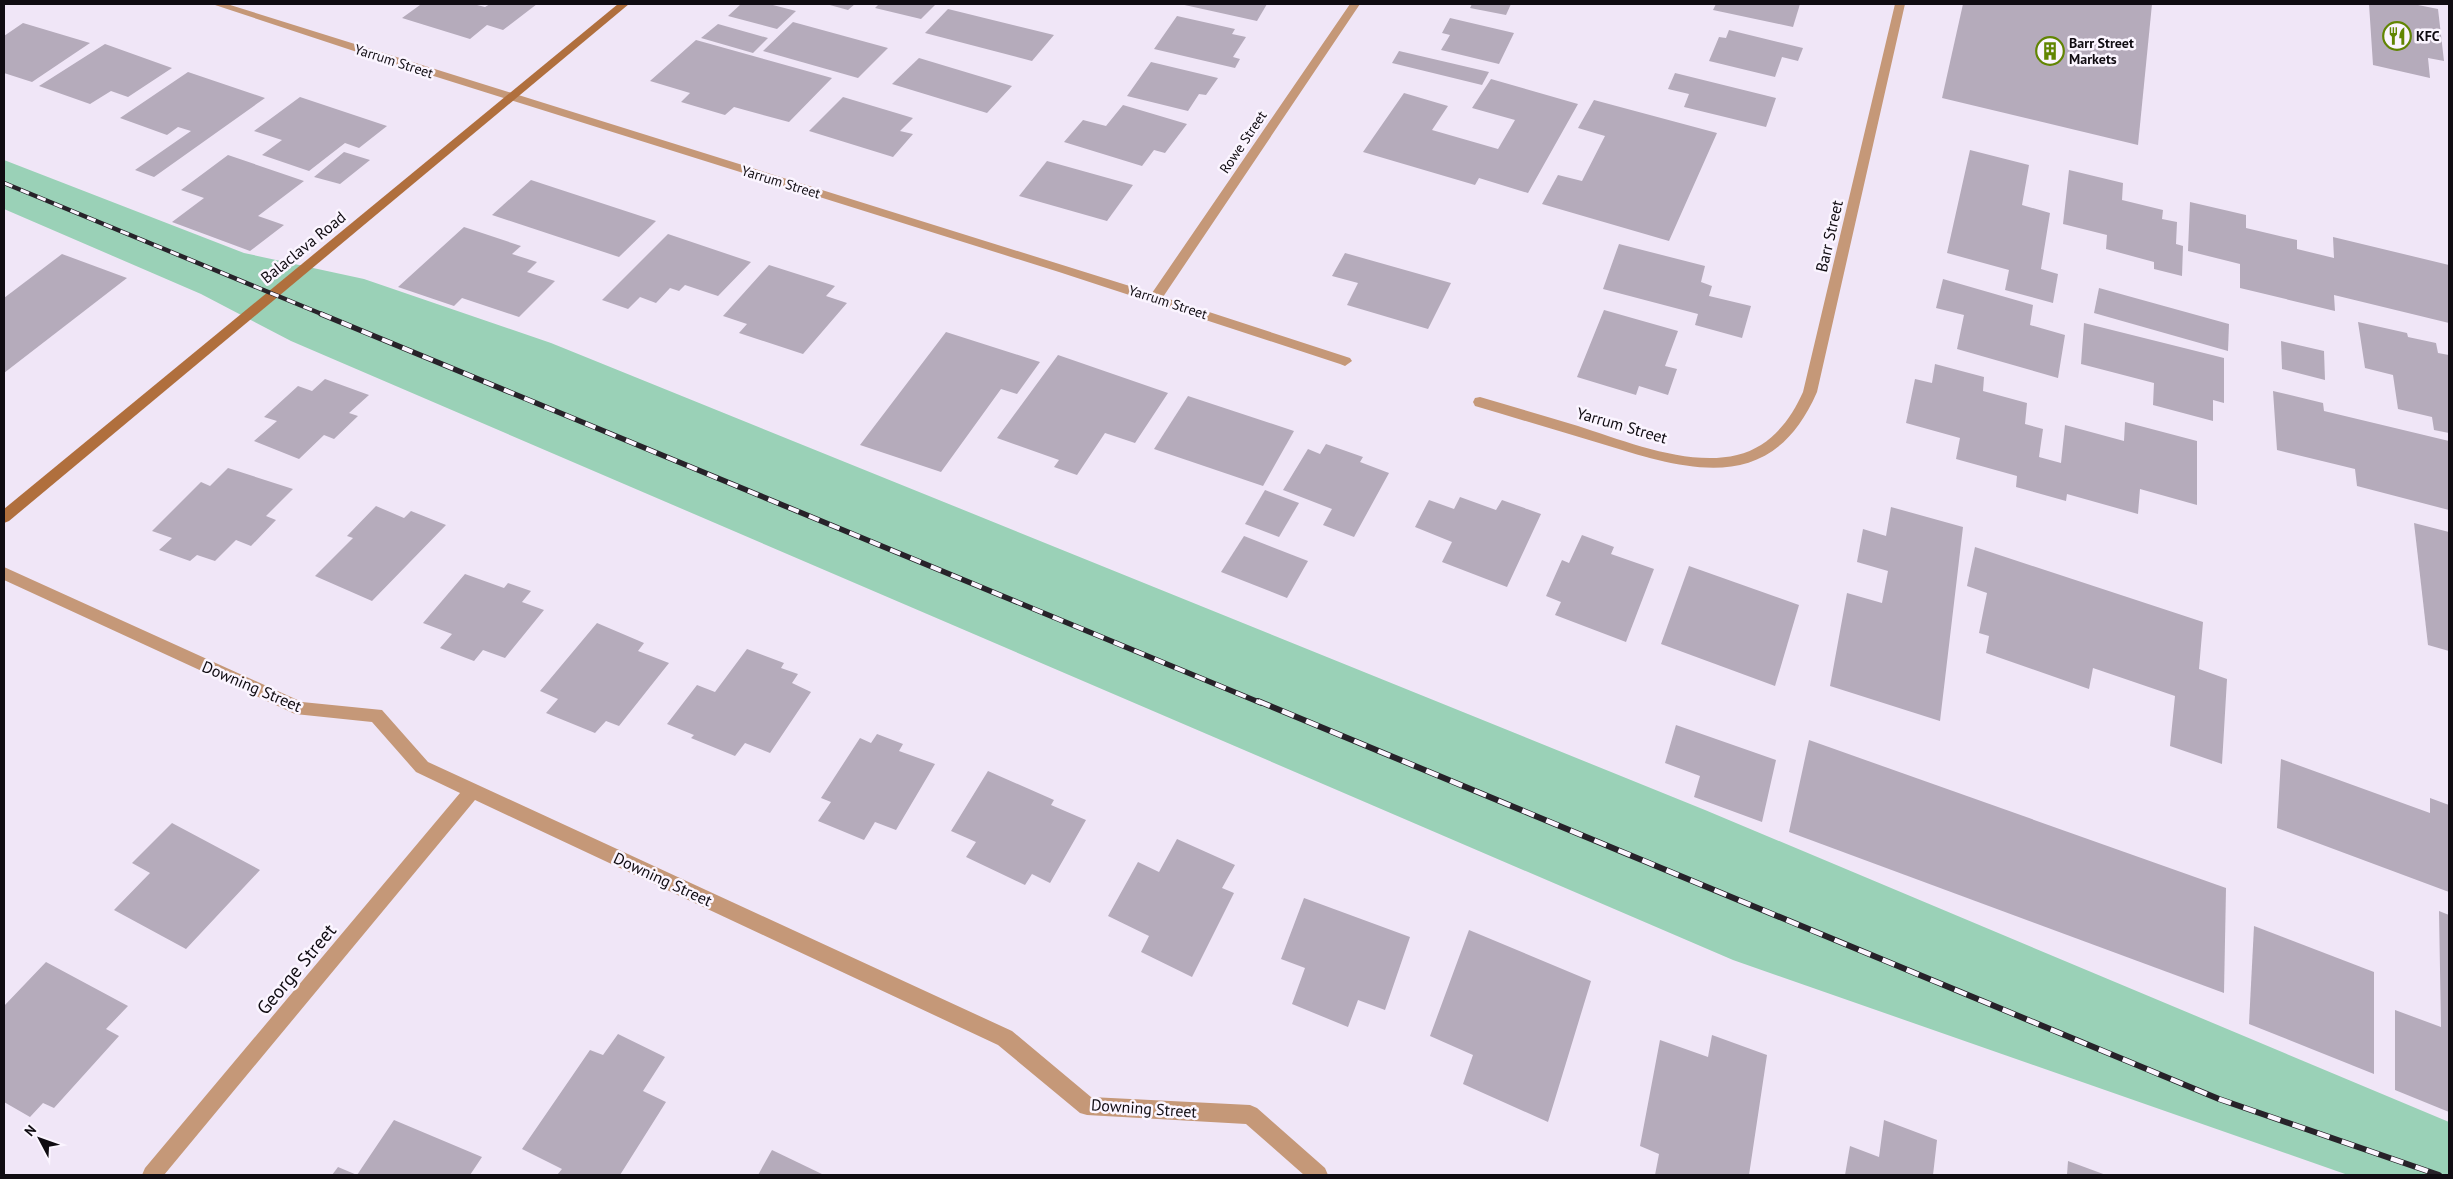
<svg xmlns="http://www.w3.org/2000/svg" width="2453" height="1179" viewBox="0 0 2453 1179" font-family="'PT Sans',sans-serif">
  <style>
    .green { fill: #9ad1b7 }
    .building { fill: #b5abbb }
    .lines { fill: none; stroke-linecap: round; stroke-linejoin: round }
    .street { fill: #c59878; fill-rule: evenodd }
    .secondary { fill: #b06f3d; fill-rule: evenodd }
    .rail-far2-casing { stroke: #272229; stroke-width: 4.5 }
    .rail-far1-casing { stroke: #272229; stroke-width: 5.5 }
    .rail-casing { stroke: #272229; stroke-width: 6 }
    .rail-far2 { stroke: #fbf5ff; stroke-width: 3; stroke-dasharray: 9; stroke-linecap: butt }
    .rail-far1 { stroke: #fbf5ff; stroke-width: 4; stroke-dasharray: 11; stroke-linecap: butt }
    .rail { stroke: #fbf5ff; stroke-width: 4.5; stroke-dasharray: 13; stroke-linecap: butt }
    .labels { text-anchor: middle; stroke-width: 5; stroke-linejoin: round; paint-order: stroke }
    .far-poi-label { font-size: 14px; font-weight: bold; fill: #100c12; stroke: #fbf5ff; text-anchor: start }
    .far-street-label { font-size: 14px; fill: #100c12; stroke: #fbf5ff }
    .street-label { font-size: 16px; fill: #100c12; stroke: #fbf5ff }
    .near-street-label { font-size: 19px; fill: #100c12; stroke: #fbf5ff }
  </style>
  <rect width="100%" height="100%" fill="#f0e6f7"/>
  <!-- green -->
  <polygon class="green" points="4,160 244,253 364,279 551,343 1705,810 2449,1122 2449,1175 2348,1175 1733,960 291,341 201,294 4,209"/>
  <!-- building -->
  <g class="building">
    <polygon points="417,4 473,4 485,7 490,4 537,4 503,30 487,25 470,39 402,18 420,5"/>
    <polygon points="741,4 769,4 796,11 777,29 728,16"/>
    <polygon points="826,4 855,4 848,10"/>
    <polygon points="879,4 936,4 921,19 875,8"/>
    <polygon points="1180,4 1267,4 1257,21"/>
    <polygon points="1472,4 1511,4 1506,15 1470,8"/>
    <polygon points="1716,4 1800,4 1793,27 1713,10"/>
    <polygon points="1963,4 2152,4 2138,145 1942,98"/>
    <polygon points="2369,4 2413,4 2438,9 2444,61 2428,58 2430,78 2373,65"/>
    <polygon points="948,9 1054,35 1032,61 925,33"/>
    <polygon points="1177,16 1235,29 1232,34 1246,37 1233,57 1240,59 1235,68 1154,49"/>
    <polygon points="1450,18 1514,33 1499,64 1441,50 1450,35 1442,33"/>
    <polygon points="793,22 888,48 858,78 763,51"/>
    <polygon points="23,23 90,43 32,82 4,73 4,36"/>
    <polygon points="718,24 768,38 753,53 701,38"/>
    <polygon points="1729,30 1803,48 1798,61 1782,57 1775,77 1709,61 1719,37 1726,38"/>
    <polygon points="696,40 832,78 789,122 734,107 725,115 681,102 690,93 650,81"/>
    <polygon points="105,44 172,68 128,97 111,91 90,104 39,86"/>
    <polygon points="1399,51 1489,72 1482,85 1392,63"/>
    <polygon points="919,58 1012,86 987,113 892,84"/>
    <polygon points="1151,62 1218,78 1206,95 1199,94 1188,111 1127,96"/>
    <polygon points="188,72 265,98 154,177 135,170 191,131 178,127 167,135 120,118"/>
    <polygon points="1675,73 1776,98 1766,127 1684,107 1689,94 1668,89"/>
    <polygon points="1491,79 1578,104 1528,193 1479,178 1475,185 1363,152 1404,93 1448,106 1432,130 1498,149 1515,120 1472,108"/>
    <polygon points="300,97 387,126 359,148 345,143 309,171 262,155 282,140 254,131"/>
    <polygon points="843,97 913,118 900,131 913,134 893,157 809,131"/>
    <polygon points="1594,100 1717,133 1669,241 1542,204 1558,175 1582,181 1605,136 1578,128"/>
    <polygon points="1123,105 1187,124 1165,153 1154,150 1142,166 1064,142 1083,120 1106,126"/>
    <polygon points="1970,150 2029,165 2022,205 2050,213 2041,269 2058,274 2053,303 2005,290 2009,270 1947,253"/>
    <polygon points="344,152 370,160 340,184 314,177"/>
    <polygon points="228,155 304,181 258,216 284,225 250,251 172,222 204,198 181,190"/>
    <polygon points="1047,161 1133,185 1107,221 1019,196"/>
    <polygon points="2069,170 2123,183 2122,200 2163,210 2162,219 2177,222 2176,244 2183,246 2182,276 2154,269 2154,262 2106,249 2107,235 2063,224"/>
    <polygon points="531,180 656,221 619,257 492,215"/>
    <polygon points="2190,202 2246,215 2246,228 2297,240 2297,249 2334,258 2333,237 2449,265 2449,323 2334,295 2335,311 2240,288 2240,264 2188,251"/>
    <polygon points="464,227 521,246 512,254 537,262 527,272 555,281 519,317 462,298 454,306 398,287"/>
    <polygon points="668,234 751,262 718,296 685,285 679,291 670,288 656,303 640,297 628,309 602,300"/>
    <polygon points="1619,244 1705,266 1701,282 1712,286 1709,296 1751,306 1742,338 1695,325 1698,314 1603,289"/>
    <polygon points="1345,253 1451,283 1428,329 1347,305 1358,283 1332,276"/>
    <polygon points="62,254 127,278 4,373 4,298"/>
    <polygon points="769,265 835,286 826,296 847,303 803,354 739,333 747,324 723,316"/>
    <polygon points="1943,279 2033,305 2030,325 2065,335 2058,378 1957,349 1964,315 1936,308"/>
    <polygon points="2099,288 2229,324 2228,351 2094,313"/>
    <polygon points="1604,310 1678,331 1665,366 1677,369 1668,395 1639,386 1636,395 1577,377"/>
    <polygon points="2358,322 2407,333 2408,337 2436,343 2438,353 2449,355 2449,433 2434,430 2432,417 2398,409 2393,375 2365,368"/>
    <polygon points="2084,323 2224,358 2224,403 2213,400 2213,421 2153,405 2154,383 2081,364"/>
    <polygon points="946,332 1040,362 1017,394 1001,389 941,472 860,445"/>
    <polygon points="2281,341 2324,351 2325,380 2282,369"/>
    <polygon points="1058,355 1168,393 1135,443 1105,433 1077,475 1054,467 1059,460 997,438"/>
    <polygon points="1935,364 1984,377 1983,391 2027,403 2025,424 2043,429 2039,457 2061,463 2065,425 2124,441 2125,422 2197,441 2197,505 2140,489 2138,514 2067,494 2066,501 2016,487 2017,476 1956,459 1960,438 1906,423 1915,379 1932,383"/>
    <polygon points="325,379 369,395 349,413 358,416 334,439 324,435 299,459 254,441 277,421 264,417 298,386 312,391"/>
    <polygon points="2273,391 2323,403 2324,411 2449,441 2449,510 2357,486 2355,469 2277,450"/>
    <polygon points="1188,396 1294,431 1263,486 1154,449"/>
    <polygon points="1326,444 1363,457 1360,462 1389,473 1354,537 1323,525 1332,509 1283,490 1308,449 1320,454"/>
    <polygon points="228,468 293,489 266,516 276,520 251,546 236,540 215,561 197,555 190,561 159,550 172,538 152,531 201,482 210,486"/>
    <polygon points="1265,490 1299,503 1279,537 1245,524"/>
    <polygon points="1460,497 1496,510 1502,500 1541,514 1507,587 1442,562 1452,542 1415,527 1429,500 1454,509"/>
    <polygon points="376,506 404,518 411,511 446,525 372,601 315,576 353,538 347,536"/>
    <polygon points="1891,507 1963,527 1940,721 1830,686 1847,593 1882,603 1888,571 1857,562 1863,529 1886,536"/>
    <polygon points="2414,523 2449,532 2449,651 2428,645"/>
    <polygon points="1582,535 1614,547 1611,554 1654,569 1626,642 1555,615 1561,602 1546,596 1562,560 1569,563"/>
    <polygon points="1244,536 1308,561 1287,598 1221,572"/>
    <polygon points="1975,547 2203,622 2199,669 2227,679 2222,764 2170,746 2175,696 2093,668 2089,689 1986,653 1989,636 1979,633 1987,593 1967,586"/>
    <polygon points="1689,566 1799,605 1775,686 1661,644"/>
    <polygon points="465,574 504,588 508,583 531,591 522,602 544,610 505,658 483,650 474,661 440,648 452,634 423,623"/>
    <polygon points="597,623 644,643 638,651 669,663 619,726 606,721 595,733 546,713 558,699 540,691"/>
    <polygon points="747,649 784,663 781,668 798,674 792,683 811,692 770,753 745,743 735,756 691,738 694,735 667,724 697,685 715,692"/>
    <polygon points="1676,725 1776,760 1762,822 1694,797 1700,776 1665,763"/>
    <polygon points="877,734 903,744 899,751 935,764 896,830 875,822 864,840 818,821 831,802 821,798 860,738 871,743"/>
    <polygon points="1809,740 2226,888 2224,993 1789,832"/>
    <polygon points="2281,759 2430,813 2430,798 2449,805 2449,892 2277,828"/>
    <polygon points="988,771 1054,800 1051,805 1086,820 1050,883 1032,874 1025,885 966,857 976,842 951,831"/>
    <polygon points="172,823 260,870 186,949 114,910 150,873 132,863"/>
    <polygon points="1177,839 1235,865 1222,888 1234,893 1192,977 1141,952 1149,936 1108,916 1138,862 1159,872"/>
    <polygon points="1304,898 1410,937 1385,1010 1358,1000 1348,1027 1292,1004 1305,968 1281,959"/>
    <polygon points="2439,911 2449,915 2449,1112 2395,1090 2395,1010 2441,1027"/>
    <polygon points="2254,926 2374,972 2374,1074 2249,1024"/>
    <polygon points="1469,930 1591,981 1548,1122 1463,1084 1473,1055 1430,1036"/>
    <polygon points="46,962 128,1006 106,1029 119,1036 54,1108 43,1103 30,1117 4,1102 4,1006"/>
    <polygon points="618,1034 665,1057 643,1091 666,1102 620,1175 557,1175 562,1169 522,1149 590,1050 603,1055"/>
    <polygon points="1712,1035 1767,1055 1749,1175 1655,1175 1659,1154 1640,1146 1660,1040 1708,1057"/>
    <polygon points="394,1120 482,1157 470,1175 332,1175 338,1167 357,1175"/>
    <polygon points="1884,1120 1937,1140 1933,1175 1845,1175 1850,1146 1879,1157"/>
    <polygon points="772,1150 824,1175 758,1175"/>
    <polygon points="2068,1161 2106,1175 2067,1175"/>
  </g>
  <g class="lines">
    <!-- street -->
    <g class="street">
      <polygon points="212,4 227,4 1152,293 1350,4 1360,4 1163,297 1350,358 1352,361 1345,366 1340,364 1059,272 354,51"/>
      <path d="M 1895,4 L 1905,4 L 1817,392 C 1771,498 1687,470 1599,443 C 1558,431 1516,418 1475,406 L 1473,402 L 1475,398 L 1480,397 C 1513,407 1546,416 1578,426 C 1625,441 1688,467 1737,455 C 1770,447 1790,421 1803,392 Z"/>
      <polygon points="4,567 302,702 382,710 428,762 1012,1031 1091,1097 1250,1105 1257,1108 1325,1168 1328,1175 1304,1175 1246,1124 1087,1115 1080,1113 998,1045 475,800 164,1175 142,1175 145,1168 460,793 416,772 372,722 295,714 4,580"/>
    </g>
    <!-- secondary -->
    <polygon class="secondary" points="618,4 629,4 9,521 4,523 4,509"/>
    <defs>
      <polyline id="rail-far2" points="4,183 324,315"/>
      <polyline id="rail-far1" points="321,314 1261,703"/>
      <polyline id="rail" points="1258,701 2219,1099 2439,1175"/>
    </defs>
    <!-- rail-far2 casing -->
    <use href="#rail-far2" class="rail-far2-casing"/>
    <!-- rail-far1 casing -->
    <use href="#rail-far1" class="rail-far1-casing"/>
    <!-- rail casing -->
    <use href="#rail" class="rail-casing"/>
    <!-- rail-far2 -->
    <use href="#rail-far2" class="rail-far2"/>
    <!-- rail-far1 -->
    <use href="#rail-far1" class="rail-far1"/>
    <!-- rail -->
    <use href="#rail" class="rail"/>
  </g>
  <!-- icons -->
  <defs>
    <symbol id="restaurant-ring" viewBox="-11 -11 22 22"><circle r="9.5" fill="#fbf5ff" stroke="#618502" stroke-width="1.5"/><path d="M-5-6h1v4h1v-4h1v4h1v-4h1v5L-1.5 .5V6h-2V.5L-5-1ZM5-6V6H3V1.5H1.5Q1.5-4 5-6Z" fill="#618502"/></symbol>
    <symbol id="building-ring" viewBox="-11 -11 22 22"><circle r="9.5" fill="#fbf5ff" stroke="#618502" stroke-width="1.5"/><path d="M-4-6H4V6H1V3H-1V6H-4ZM-2.5-4.3h1.7v1.8h-1.7ZM.8-4.3h1.7v1.8H.8ZM-2.5-1h1.7V.8h-1.7ZM.8-1h1.7V.8H.8Z" fill="#618502"/></symbol>
  </defs>
  <g fill-rule="evenodd">
    <use href="#restaurant-ring" x="2381" y="20" width="32" height="32"/>
    <use href="#building-ring" x="2034" y="35" width="32" height="32"/>
  </g>
  <g class="labels">
    <!-- far-poi labels -->
    <g class="far-poi-label">
      <text x="2416" y="41">KFC</text>
      <text x="2069" y="48">Barr Street<tspan x="2069" dy="16">Markets</tspan></text>
    </g>
    <!-- far-street labels -->
    <g class="far-street-label">
      <text transform="translate(394 61) rotate(18)" y="5">Yarrum Street</text>
      <text transform="translate(1243 142) rotate(-56)" y="5">Rowe Street</text>
      <text transform="translate(781 182) rotate(17)" y="5">Yarrum Street</text>
      <text transform="translate(1168 302) rotate(18)" y="5">Yarrum Street</text>
    </g>
    <!-- street labels -->
    <g class="street-label">
      <text transform="translate(1829 236) rotate(-77)" y="6">Barr Street</text>
      <text transform="translate(303 247) rotate(-39)" y="6">Balaclava Road</text>
      <text transform="translate(1622 425) rotate(16)" y="6">Yarrum Street</text>
      <text transform="translate(252 686) rotate(23)" y="6">Downing Street</text>
      <text transform="translate(663 879) rotate(25)" y="6">Downing Street</text>
      <text transform="translate(1144 1108) rotate(4)" y="6">Downing Street</text>
    </g>
    <!-- near-street labels -->
    <g class="near-street-label">
      <text transform="translate(296 969) rotate(-50)" y="7">George Street</text>
    </g>
  </g>
  <!-- border -->
  <rect width="2453" height="1179" fill="none" stroke="#100c12" stroke-width="10"/>
  <!-- north arrow -->
  <g transform="translate(40 1139) rotate(311)" stroke="#fbf5ff" stroke-width="4" paint-order="stroke">
  <path d="M0-4L9 19L0 12L-9 19Z" fill="#100c12"/>
  <text y="-8" font-size="14" font-weight="bold" text-anchor="middle" fill="#100c12">N</text>
  </g>
</svg>
